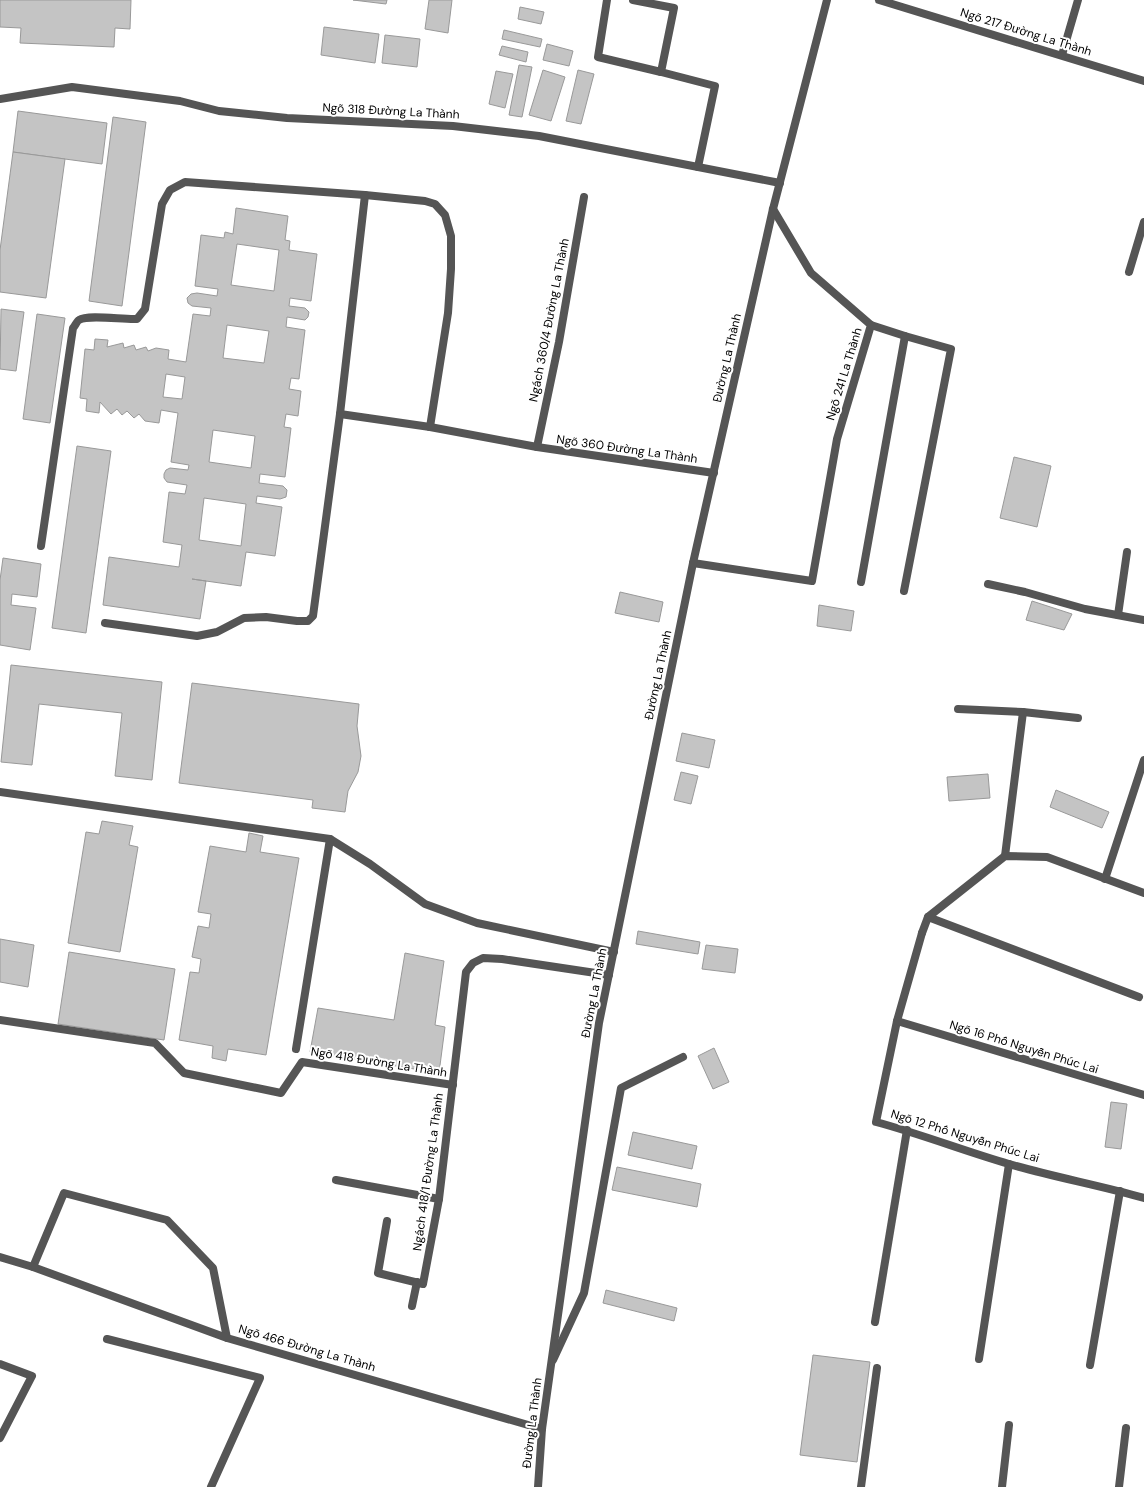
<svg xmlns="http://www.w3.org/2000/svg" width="1144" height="1487" viewBox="0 0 1144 1487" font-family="'DM Sans',sans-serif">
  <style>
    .building { fill: #c4c4c4; stroke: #999; fill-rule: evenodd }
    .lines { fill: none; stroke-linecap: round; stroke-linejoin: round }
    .service { stroke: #555; stroke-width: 8 }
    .minor { stroke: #555; stroke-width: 8 }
    .tertiary { stroke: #555; stroke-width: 8 }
    .labels { text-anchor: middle; stroke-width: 4; stroke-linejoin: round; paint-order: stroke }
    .street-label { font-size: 12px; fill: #000; stroke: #fff }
  </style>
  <rect width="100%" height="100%" fill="#fff"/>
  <!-- building -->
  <g class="building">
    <polygon points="0,0 131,0 130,29 115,28 114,47 20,43 21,28 0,27"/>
    <polygon points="353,0 387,0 386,4"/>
    <polygon points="429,0 452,0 448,33 425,29"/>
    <polygon points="520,7 544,12 541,24 518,19"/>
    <polygon points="324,27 379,34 375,63 321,55"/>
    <polygon points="504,30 542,39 540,47 502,39"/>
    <polygon points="385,35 420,39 417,67 382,63"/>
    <polygon points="547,44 573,51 569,66 543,60"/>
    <polygon points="502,46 528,52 526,62 499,55"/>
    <polygon points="519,65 532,67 522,117 509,115"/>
    <polygon points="543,70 565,77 551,121 529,115"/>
    <polygon points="578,70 594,74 581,124 566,121"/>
    <polygon points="496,71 513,74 505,108 489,104"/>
    <polygon points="18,111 107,123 102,164 13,152"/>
    <polygon points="113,117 146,122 122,306 89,301"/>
    <polygon points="13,152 65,159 46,298 0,292 0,250"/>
    <path d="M 236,208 L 288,216 L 285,240 L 290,241 L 289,250 L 317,254 L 311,301 L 290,298 L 289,306 L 305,308 L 309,312 L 308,317 L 305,320 L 287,317 L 286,327 L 305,330 L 299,379 L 291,378 L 289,389 L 301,391 L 298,416 L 286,414 L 284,427 L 291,428 L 285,477 L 260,474 L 259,483 L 283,486 L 287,490 L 286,497 L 280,499 L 257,496 L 256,503 L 282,507 L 275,556 L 246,552 L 241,586 L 192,579 L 206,581 L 200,619 L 103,605 L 109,557 L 179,567 L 182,545 L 163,542 L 169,492 L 185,494 L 187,485 L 167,482 L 164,478 L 164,474 L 166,470 L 170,468 L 188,470 L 189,465 L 171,462 L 178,413 L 161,410 L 159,423 L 145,421 L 139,414 L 134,418 L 127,411 L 122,415 L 117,409 L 111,414 L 100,402 L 99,413 L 86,411 L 87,399 L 80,398 L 85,349 L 94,350 L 95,339 L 108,340 L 107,347 L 123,343 L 124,348 L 134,345 L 136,350 L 146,347 L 148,351 L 156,348 L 169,350 L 168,359 L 186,362 L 193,314 L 210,316 L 211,308 L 192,306 L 188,303 L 187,298 L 191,294 L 197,293 L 217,296 L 218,289 L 195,286 L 201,235 L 224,238 L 225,232 L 233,234 ZM 237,244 L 279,250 L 274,291 L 231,285 ZM 227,325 L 269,331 L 264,363 L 223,358 ZM 166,374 L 185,377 L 182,399 L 163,397 ZM 213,430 L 255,436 L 251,468 L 209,462 ZM 204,498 L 246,504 L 241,546 L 199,540 Z"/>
    <polygon points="1,309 24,312 16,371 0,369"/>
    <polygon points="37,314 65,318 50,423 23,419"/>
    <polygon points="77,446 111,451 86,633 52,628"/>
    <polygon points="1014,457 1051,466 1037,527 1000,518"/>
    <polygon points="3,558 41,564 37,597 12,594 11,605 36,608 30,650 0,645 0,580"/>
    <polygon points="620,592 663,602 659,622 615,613"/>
    <polygon points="1032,601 1072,614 1064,630 1026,620"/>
    <polygon points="819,605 854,611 851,631 817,626"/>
    <polygon points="11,665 162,682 152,780 115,776 122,713 39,704 32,765 1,762"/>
    <polygon points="192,683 359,704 357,726 361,756 358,772 348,791 345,812 312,808 313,800 179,783"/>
    <polygon points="682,733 715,740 709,768 676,761"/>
    <polygon points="681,772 698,776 691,804 674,800"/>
    <polygon points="988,774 990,798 949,801 947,777"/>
    <polygon points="1056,790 1109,812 1102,828 1050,807"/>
    <polygon points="102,821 133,826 129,845 138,847 120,952 68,943 86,832 99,834"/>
    <polygon points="249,833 263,836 260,852 299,858 266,1055 228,1049 226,1061 212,1058 213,1046 179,1040 190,972 199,973 201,959 192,957 198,926 209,928 211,914 198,912 210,846 246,852"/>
    <polygon points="638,931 700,942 698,954 636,944"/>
    <polygon points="0,939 34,945 28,987 0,982"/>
    <polygon points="706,945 738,949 735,973 702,969"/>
    <polygon points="69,952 175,969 164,1040 58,1024"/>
    <polygon points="405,953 444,961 435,1025 445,1027 439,1073 310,1052 318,1008 394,1020"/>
    <polygon points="714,1048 729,1082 713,1089 698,1056"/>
    <polygon points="1111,1102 1127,1104 1121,1149 1105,1147"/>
    <polygon points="633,1132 697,1146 692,1169 628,1155"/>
    <polygon points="617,1167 701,1184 697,1207 612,1190"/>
    <polygon points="606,1290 677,1308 674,1321 603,1303"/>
    <polygon points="813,1355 870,1362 857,1462 800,1455"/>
  </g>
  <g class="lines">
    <!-- service -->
    <g class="service">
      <polyline points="607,0 598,57 661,72"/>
      <polyline points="633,0 674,8 661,72 715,86 698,167"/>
      <polyline points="879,0 1144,81"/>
      <polyline points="1062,55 1078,0"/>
      <polyline points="0,99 72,87 180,101 219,111 287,118 453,126 539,136 780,183"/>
      <polyline points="1129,272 1144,222"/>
      <polyline points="340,414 430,427 537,447 714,473"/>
      <polyline points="537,447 559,342 584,197"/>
      <path d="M 41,546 L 73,328 C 75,326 77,321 79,320 C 88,314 124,320 137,319 L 145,309 L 162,204 L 170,190 L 185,182 L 365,195 L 425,201 L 435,204 L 445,215 L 451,236 L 451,269 L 448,313 L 430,427"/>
      <polyline points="693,563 812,581 837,439 871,325 811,273 773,209"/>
      <polyline points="861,582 905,336 871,325"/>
      <polyline points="988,584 1025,592 1085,609 1144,620"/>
      <polyline points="904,591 951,349 905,336"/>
      <polyline points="1118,615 1127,552"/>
      <polyline points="105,623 197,636 217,632 244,618 266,617 297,621 308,621 313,616 340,414 365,195"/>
      <polyline points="958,709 1023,712 1078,718"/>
      <polyline points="0,792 330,839 370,864 425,904 477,923 614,952"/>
      <polyline points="1005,856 1023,712"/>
      <polyline points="1105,879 1144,760"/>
      <polyline points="928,917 1139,997"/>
      <path d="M 922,933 L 897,1021 L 876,1122 C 921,1134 964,1151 1009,1164 C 1053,1177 1099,1185 1144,1198"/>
      <polyline points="0,1020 155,1043 184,1073 281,1093 302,1062 453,1085"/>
      <polyline points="897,1021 1144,1095"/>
      <polyline points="296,1049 330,839"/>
      <polyline points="336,1180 439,1199"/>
      <polyline points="387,1221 378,1273 423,1284 439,1199 466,972 473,963 483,958 502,959 609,975"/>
      <polyline points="0,1257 33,1267 64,1193 167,1220 213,1268 227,1338 542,1429"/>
      <polyline points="33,1267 227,1338"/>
      <polyline points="412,1306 417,1282"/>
      <polyline points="875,1322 907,1130"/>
      <polyline points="107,1339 260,1378 211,1487"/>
      <polyline points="979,1359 1009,1164"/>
      <polyline points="0,1364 32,1376 0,1438"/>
      <polyline points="1090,1365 1120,1191"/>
      <polyline points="861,1487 877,1368"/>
      <polyline points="1002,1487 1009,1425"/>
      <polyline points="1119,1487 1126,1428"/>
    </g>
    <!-- minor -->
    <g class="minor">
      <polyline points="922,933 928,917 1005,856 1047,857 1144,893"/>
      <polyline points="553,1360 584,1293 621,1088 683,1057"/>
    </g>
    <!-- tertiary -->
    <polyline class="tertiary" points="538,1487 542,1429 599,1023 693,563 773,209 827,0"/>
  </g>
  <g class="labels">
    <!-- street labels -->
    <g class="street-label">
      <text transform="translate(1026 32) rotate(17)" y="4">Ngõ 217 Đường La Thành</text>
      <text transform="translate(391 111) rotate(3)" y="4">Ngõ 318 Đường La Thành</text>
      <text transform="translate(549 320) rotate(-79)" y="4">Ngách 360/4 Đường La Thành</text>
      <text transform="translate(727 358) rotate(-77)" y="4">Đường La Thành</text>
      <text transform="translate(844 374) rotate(-73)" y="4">Ngõ 241 La Thành</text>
      <text transform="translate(627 449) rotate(8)" y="4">Ngõ 360 Đường La Thành</text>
      <text transform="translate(658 675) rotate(-78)" y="4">Đường La Thành</text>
      <text transform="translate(594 993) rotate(-79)" y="4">Đường La Thành</text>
      <text transform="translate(1024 1047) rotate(17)" y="4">Ngõ 16 Phố Nguyễn Phúc Lai</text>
      <text transform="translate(379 1062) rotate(9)" y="4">Ngõ 418 Đường La Thành</text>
      <text transform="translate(965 1136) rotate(17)" y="4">Ngõ 12 Phố Nguyễn Phúc Lai</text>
      <text transform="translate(428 1172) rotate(-82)" y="4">Ngách 418/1 Đường La Thành</text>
      <text transform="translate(307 1348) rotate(16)" y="4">Ngõ 466 Đường La Thành</text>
      <text transform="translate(532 1423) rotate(-83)" y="4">Đường La Thành</text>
    </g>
  </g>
</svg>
